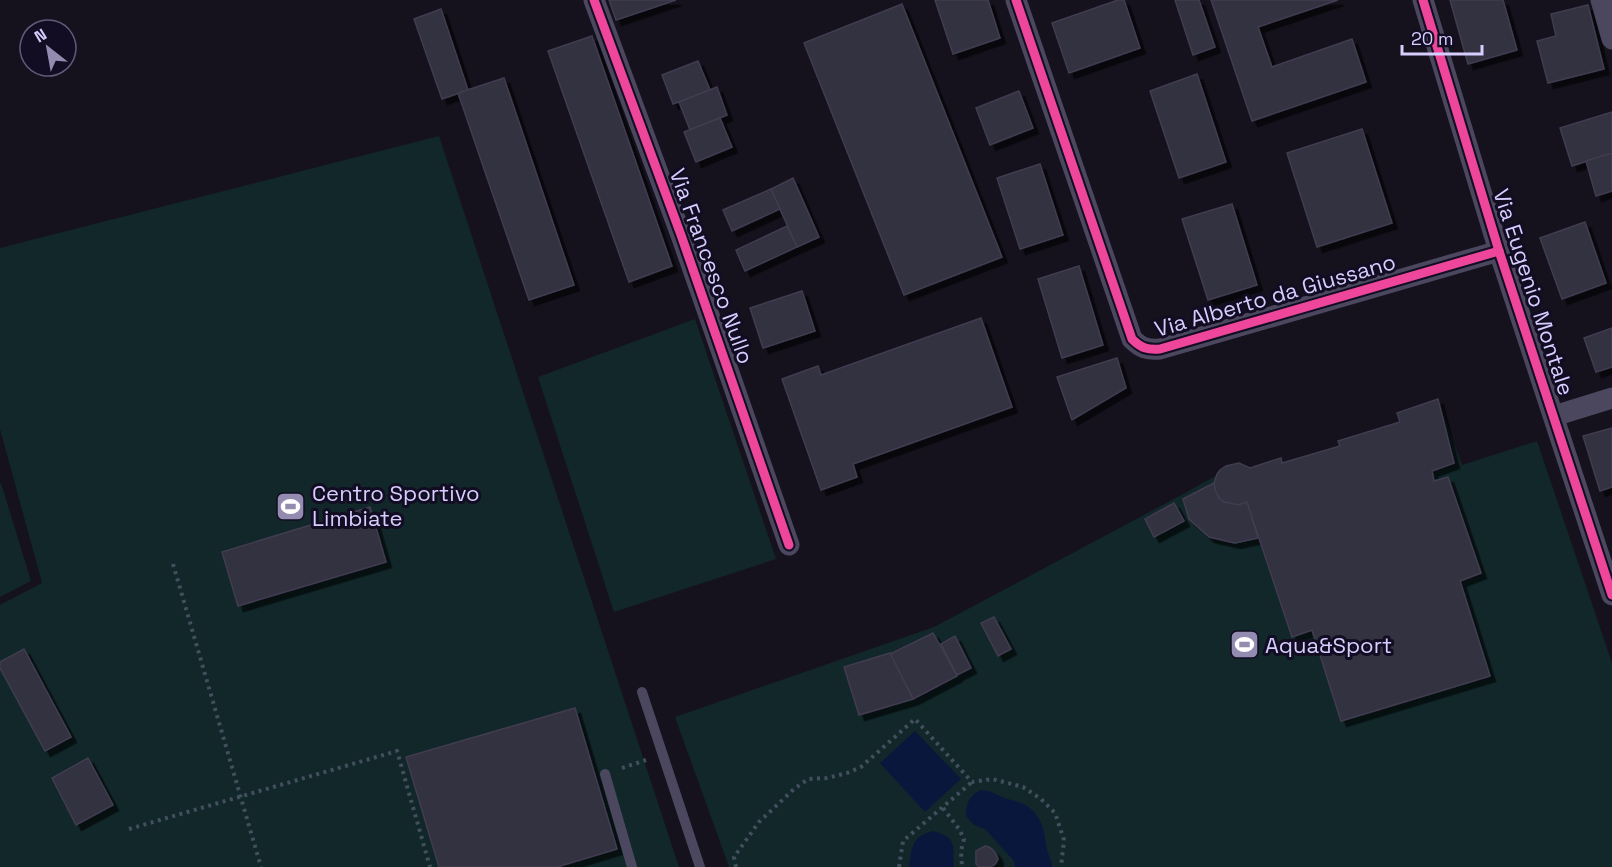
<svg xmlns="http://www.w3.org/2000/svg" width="1612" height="867" viewBox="0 0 1612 867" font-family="'Space Grotesk',sans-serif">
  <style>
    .green { fill: #11272a }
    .water { fill: #0a173c }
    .building { fill: #33303f; stroke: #413c51; stroke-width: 1.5; filter: url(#shadow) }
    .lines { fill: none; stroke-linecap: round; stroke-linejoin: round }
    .path { stroke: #444f5e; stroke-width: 4; stroke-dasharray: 3 4.5; stroke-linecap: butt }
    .lane { stroke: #4a475e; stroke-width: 10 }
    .street { stroke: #4a475e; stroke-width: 21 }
    .cycleway-casing { stroke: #120d22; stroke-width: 13 }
    .cycleway { stroke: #ed469a; stroke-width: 9 }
    .labels { text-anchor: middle; stroke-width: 6; stroke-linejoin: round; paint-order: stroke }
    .street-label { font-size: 22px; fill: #d7ceff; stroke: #120d22 }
    .poi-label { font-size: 22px; fill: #d7ceff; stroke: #120d22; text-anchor: start }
  </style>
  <defs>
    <filter id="shadow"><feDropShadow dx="5.5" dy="5.5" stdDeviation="0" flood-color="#0009"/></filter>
  </defs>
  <rect width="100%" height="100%" fill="#15121d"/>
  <!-- green -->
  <g class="green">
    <polygon points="439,136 679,867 0,867 0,605 42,583 0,429 0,248"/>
    <polygon points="695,319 776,559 614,612 538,377"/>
    <polygon points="1438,399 1462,465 1537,441 1612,663 1612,867 729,867 675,717 934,627 1185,493 1217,475 1220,470 1226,466 1239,463 1250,468 1281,458 1282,463 1339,446 1338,441 1400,422 1397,413"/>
    <polygon points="1,483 31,581 0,597 0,484"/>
  </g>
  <!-- water -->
  <g class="water">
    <polygon points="915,731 961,779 925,812 880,763"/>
    <path d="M 980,790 C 993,791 992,793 1002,797 C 1009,800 1018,801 1025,805 C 1043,816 1044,831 1047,849 C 1048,856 1052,860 1052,867 L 1015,867 L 1014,861 L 985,829 L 974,825 L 966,816 C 966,803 969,797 980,790 Z"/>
    <path d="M 933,831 C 957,837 953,846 954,867 L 909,867 C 912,847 911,837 933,831 Z"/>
  </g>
  <!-- building -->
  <g class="building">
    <polygon points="609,0 676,0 616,20"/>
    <polygon points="935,0 988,0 1000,38 953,54"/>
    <polygon points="1118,0 1124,0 1140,48 1069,73 1052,23"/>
    <polygon points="1175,0 1199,0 1215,47 1193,55"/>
    <polygon points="1211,0 1338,0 1258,27 1272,67 1352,39 1366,82 1252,121"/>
    <polygon points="1450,0 1503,0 1517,50 1468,64"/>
    <polygon points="902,4 1002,257 904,295 804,43"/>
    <polygon points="1588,5 1604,69 1548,83 1537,41 1556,36 1551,14"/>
    <polygon points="441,9 468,90 442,99 414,19"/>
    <polygon points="592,36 672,266 629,282 548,51"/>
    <polygon points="698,61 710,90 673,104 662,75"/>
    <polygon points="1197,74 1226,162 1179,178 1150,91"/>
    <polygon points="504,78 574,285 529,300 458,93"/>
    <polygon points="717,87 727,115 690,130 679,102"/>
    <polygon points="1019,91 1033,128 990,145 976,108"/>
    <polygon points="1612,112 1612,153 1572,166 1560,128"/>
    <polygon points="720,118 732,147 696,162 684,132"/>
    <polygon points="1362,129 1392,223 1317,247 1287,153"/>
    <polygon points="1612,153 1612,191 1596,196 1586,161"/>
    <polygon points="1040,164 1063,235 1020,249 997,178"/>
    <polygon points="793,178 819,237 797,247 771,189"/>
    <polygon points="771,189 780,209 732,231 723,210"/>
    <polygon points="1232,204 1257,285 1208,300 1182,219"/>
    <polygon points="1585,222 1606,283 1562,299 1540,238"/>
    <polygon points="787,226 797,247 745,271 736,250"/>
    <polygon points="1079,266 1103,345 1062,358 1038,279"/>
    <polygon points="802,291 815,331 763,348 750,308"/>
    <polygon points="981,318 1012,407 853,464 857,477 821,490 782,379 818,366 821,375"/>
    <polygon points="1612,328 1612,367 1596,372 1584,338"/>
    <polygon points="1117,358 1126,388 1072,420 1057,377"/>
    <polygon points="1438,399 1454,463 1432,471 1434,481 1448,477 1481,573 1460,581 1490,676 1341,721 1312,630 1292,637 1247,502 1239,505 1232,505 1224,502 1219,498 1215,490 1214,483 1217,474 1220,470 1226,466 1239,463 1250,468 1281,458 1282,463 1340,446 1338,441 1400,422 1397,413"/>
    <polygon points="1612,428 1612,487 1600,491 1583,436"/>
    <polygon points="1214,483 1215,490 1219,498 1224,502 1239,505 1247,502 1258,538 1235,543 1209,537 1189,519 1183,499"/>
    <polygon points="1174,503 1184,521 1154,537 1145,519"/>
    <polygon points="370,507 386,562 238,606 222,552"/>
    <polygon points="994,617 1011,649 998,656 981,623"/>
    <polygon points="933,633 957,676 913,699 890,654"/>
    <polygon points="955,636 971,668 957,675 941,644"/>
    <polygon points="24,649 71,737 45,751 0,668 0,662"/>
    <polygon points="890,653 913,699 859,715 844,667"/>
    <polygon points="575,708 617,849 557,867 439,867 406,757"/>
    <polygon points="88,758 113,805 76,825 52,778"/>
    <polygon points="985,846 989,847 992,849 996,854 998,859 996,863 994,865 989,867 979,867 976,864 976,851"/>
  </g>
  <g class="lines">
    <!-- path -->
    <g class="path">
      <polyline points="173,564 261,867"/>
      <polyline points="622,768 646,760"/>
      <polyline points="943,808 959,829 964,839 961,851 962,867"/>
      <polyline points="129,829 397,751 430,867"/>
      <polyline points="736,867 734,857 759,822 794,789 808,779 827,778 847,773 861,767 915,719 972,782 992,779 1023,787 1041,799 1055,813 1064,840 1061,867"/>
      <polyline points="899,867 903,841 972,782"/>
    </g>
    <!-- lane -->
    <g class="lane">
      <polyline points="642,692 700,867"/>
      <polyline points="605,774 632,867"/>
    </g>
    <!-- street -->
    <g class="street">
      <polyline points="594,0 681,235 789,545"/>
      <path d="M 1016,0 L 1132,339 C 1141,348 1147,350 1160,349 L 1499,251"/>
      <polyline points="1423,0 1499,251 1612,595"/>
      <polyline points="1601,0 1612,39"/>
      <polyline points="1554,416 1612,398"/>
    </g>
    <defs>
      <g id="cycleway">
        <polyline points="594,0 681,235 789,545"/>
        <path d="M 1016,0 L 1132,339 C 1141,348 1147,350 1160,349 L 1499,251"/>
        <polyline points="1423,0 1499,251 1612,595"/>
      </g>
    </defs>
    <!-- cycleway casing -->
    <use href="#cycleway" class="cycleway-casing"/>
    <!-- cycleway -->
    <use href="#cycleway" class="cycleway"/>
  </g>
  <!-- icons -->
  <defs>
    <symbol id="stadium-square" viewBox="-11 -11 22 22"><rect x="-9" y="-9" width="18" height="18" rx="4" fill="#938cb0" stroke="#120d22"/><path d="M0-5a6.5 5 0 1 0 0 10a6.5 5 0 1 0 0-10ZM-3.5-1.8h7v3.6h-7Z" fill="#fff"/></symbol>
  </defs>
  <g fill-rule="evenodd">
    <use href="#stadium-square" x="274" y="490" width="33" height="33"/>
    <use href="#stadium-square" x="1228" y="628" width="33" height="33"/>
  </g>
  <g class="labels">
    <!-- street labels -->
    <g class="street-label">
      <text transform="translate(712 266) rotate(70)" y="8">Via Francesco Nullo</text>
      <text transform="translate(1534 292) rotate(72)" y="8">Via Eugenio Montale</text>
      <text transform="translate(1275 295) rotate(-16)" y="8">Via Alberto da Giussano</text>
    </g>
    <!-- poi labels -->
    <g class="poi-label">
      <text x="312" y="501">Centro Sportivo<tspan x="312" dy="25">Limbiate</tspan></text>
      <text x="1265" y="653">Aqua&amp;Sport</text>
    </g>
  </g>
  <!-- north arrow -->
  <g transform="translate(48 48) rotate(329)"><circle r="28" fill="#120d22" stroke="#615a7a" stroke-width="1.5"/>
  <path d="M0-4.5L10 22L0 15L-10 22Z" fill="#938cb0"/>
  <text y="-9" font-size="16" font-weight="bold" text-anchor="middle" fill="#d7ceff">N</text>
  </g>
  <!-- scale -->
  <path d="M1402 45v9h80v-9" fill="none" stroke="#d7ceff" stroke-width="3"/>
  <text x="1411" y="45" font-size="18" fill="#d7ceff" stroke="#120d22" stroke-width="4.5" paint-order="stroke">20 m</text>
</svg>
